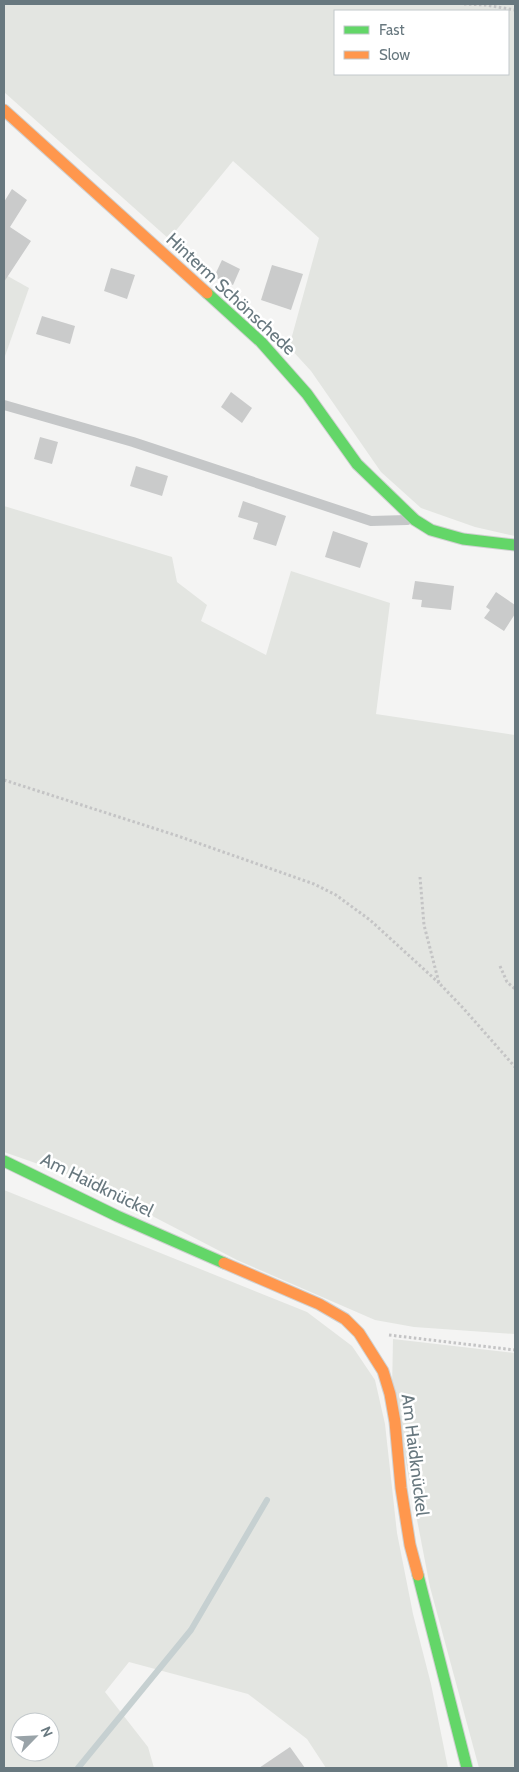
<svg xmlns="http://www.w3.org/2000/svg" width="519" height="1772" viewBox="0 0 519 1772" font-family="Cabin,sans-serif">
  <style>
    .green { fill: #e3e5e1; fill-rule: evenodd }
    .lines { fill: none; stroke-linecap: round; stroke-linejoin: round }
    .stream { stroke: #c6d0d1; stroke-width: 6 }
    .building { fill: #cacbcb }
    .fast-casing { stroke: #cfd0d0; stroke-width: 13 }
    .slow-casing { stroke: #cfd0d0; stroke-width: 13 }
    .path { stroke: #c4c4c5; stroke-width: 3; stroke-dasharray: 2.5 2.5; stroke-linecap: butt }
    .lane { stroke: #c5c7c8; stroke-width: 10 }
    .fast { stroke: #63d668; stroke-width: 11 }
    .slow { stroke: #ff974d; stroke-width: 11 }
    .labels { text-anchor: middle; stroke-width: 5; stroke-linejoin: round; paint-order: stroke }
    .street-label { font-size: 18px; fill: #68787f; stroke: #fff }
  </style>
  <rect width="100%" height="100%" fill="#f4f4f3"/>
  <!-- green -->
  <g class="green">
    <path d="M 4,4 L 515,4 L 515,536 L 475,527 L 421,508 L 381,472 L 311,371 L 289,347 L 319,238 L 233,161 L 169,239 L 4,92 ZM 335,11 L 508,11 L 508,74 L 335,74 Z"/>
    <polygon points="4,274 29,288 4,359"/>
    <polygon points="4,506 172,557 177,582 207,605 201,621 266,655 291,571 390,603 376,714 515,735 515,1334 414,1327 375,1320 237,1260 81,1179 4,1152"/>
    <path d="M 4,1190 L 307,1312 L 352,1346 L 375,1380 L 385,1424 L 397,1533 L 413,1614 L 431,1684 L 448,1768 L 326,1768 L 307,1739 L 248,1694 L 129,1662 L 105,1692 L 148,1747 L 154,1768 L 4,1768 ZM 20,1722 L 50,1722 L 50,1752 L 20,1752 Z"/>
    <polygon points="393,1339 515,1353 515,1768 479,1768 430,1587 392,1390"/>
  </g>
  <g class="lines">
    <!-- stream -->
    <polyline class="stream" points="78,1768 191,1630 267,1500"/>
  </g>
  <!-- building -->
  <g class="building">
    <polygon points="12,189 27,200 10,227 31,241 4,282 4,202"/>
    <polygon points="222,260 240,269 233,285 214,277"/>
    <polygon points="272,265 303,274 291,310 261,300"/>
    <polygon points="111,268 135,275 127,299 104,291"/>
    <polygon points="42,316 75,326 70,344 36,334"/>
    <polygon points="231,392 252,408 242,423 221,407"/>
    <polygon points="40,437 58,442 52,464 34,459"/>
    <polygon points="136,466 168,476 162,496 130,486"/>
    <polygon points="243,501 286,516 276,546 253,539 258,523 238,517"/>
    <polygon points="333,531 368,543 360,568 325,557"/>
    <polygon points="415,581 454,586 451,610 421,607 422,600 412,599"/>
    <polygon points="496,592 515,605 515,614 504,631 484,618 490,610 486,607"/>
    <polygon points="290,1747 305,1768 259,1768"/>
  </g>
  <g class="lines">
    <defs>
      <g id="fast">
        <polyline points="207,293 261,342 307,394 357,464 415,520 431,530 463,539 515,545"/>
        <polyline points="4,1161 117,1216 224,1263"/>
        <polyline points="418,1575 467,1768"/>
      </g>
      <g id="slow">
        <polyline points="4,110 207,293"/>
        <polyline points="224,1263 319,1304 345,1319 359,1333 383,1371 390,1394 395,1422 401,1488 410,1545 418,1575"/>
      </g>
    </defs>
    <!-- fast casing -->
    <use href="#fast" class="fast-casing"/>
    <!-- slow casing -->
    <use href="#slow" class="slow-casing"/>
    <!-- path -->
    <g class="path">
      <polyline points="464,4 486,5 515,10"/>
      <polyline points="4,780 178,836 314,884 336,895 370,920 439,983"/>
      <polyline points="420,877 424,925 439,983 464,1009 515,1067"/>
      <polyline points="500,966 507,982 515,989"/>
      <polyline points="389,1335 515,1350"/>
    </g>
    <!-- lane -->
    <polyline class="lane" points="4,405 133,442 371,521 407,520"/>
    <!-- fast -->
    <use href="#fast" class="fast"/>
    <!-- slow -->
    <use href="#slow" class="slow"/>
  </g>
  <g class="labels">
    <!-- street labels -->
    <g class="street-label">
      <text transform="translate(231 294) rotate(43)" y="6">Hinterm Schönschede</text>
      <text transform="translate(97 1185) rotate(26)" y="6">Am Haidknückel</text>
      <text transform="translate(415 1455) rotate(83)" y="6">Am Haidknückel</text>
    </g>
  </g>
  <!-- border -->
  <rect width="519" height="1772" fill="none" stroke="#68787f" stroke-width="10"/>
  <!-- legend -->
  <rect x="334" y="10" width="175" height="65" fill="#ffffff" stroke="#c3c9cc"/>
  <rect x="344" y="26" width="25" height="8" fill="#63d668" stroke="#c3c9cc"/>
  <text x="379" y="35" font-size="15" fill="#68787f">Fast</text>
  <rect x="344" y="51" width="25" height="8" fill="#ff974d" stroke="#c3c9cc"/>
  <text x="379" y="60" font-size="15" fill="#68787f">Slow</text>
  <!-- north arrow -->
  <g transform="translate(35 1737) rotate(66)"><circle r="24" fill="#ffffff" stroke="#c3c9cc"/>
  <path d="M0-4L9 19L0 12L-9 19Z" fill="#99a3a8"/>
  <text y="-8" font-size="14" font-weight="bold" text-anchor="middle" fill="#68787f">N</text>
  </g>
</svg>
